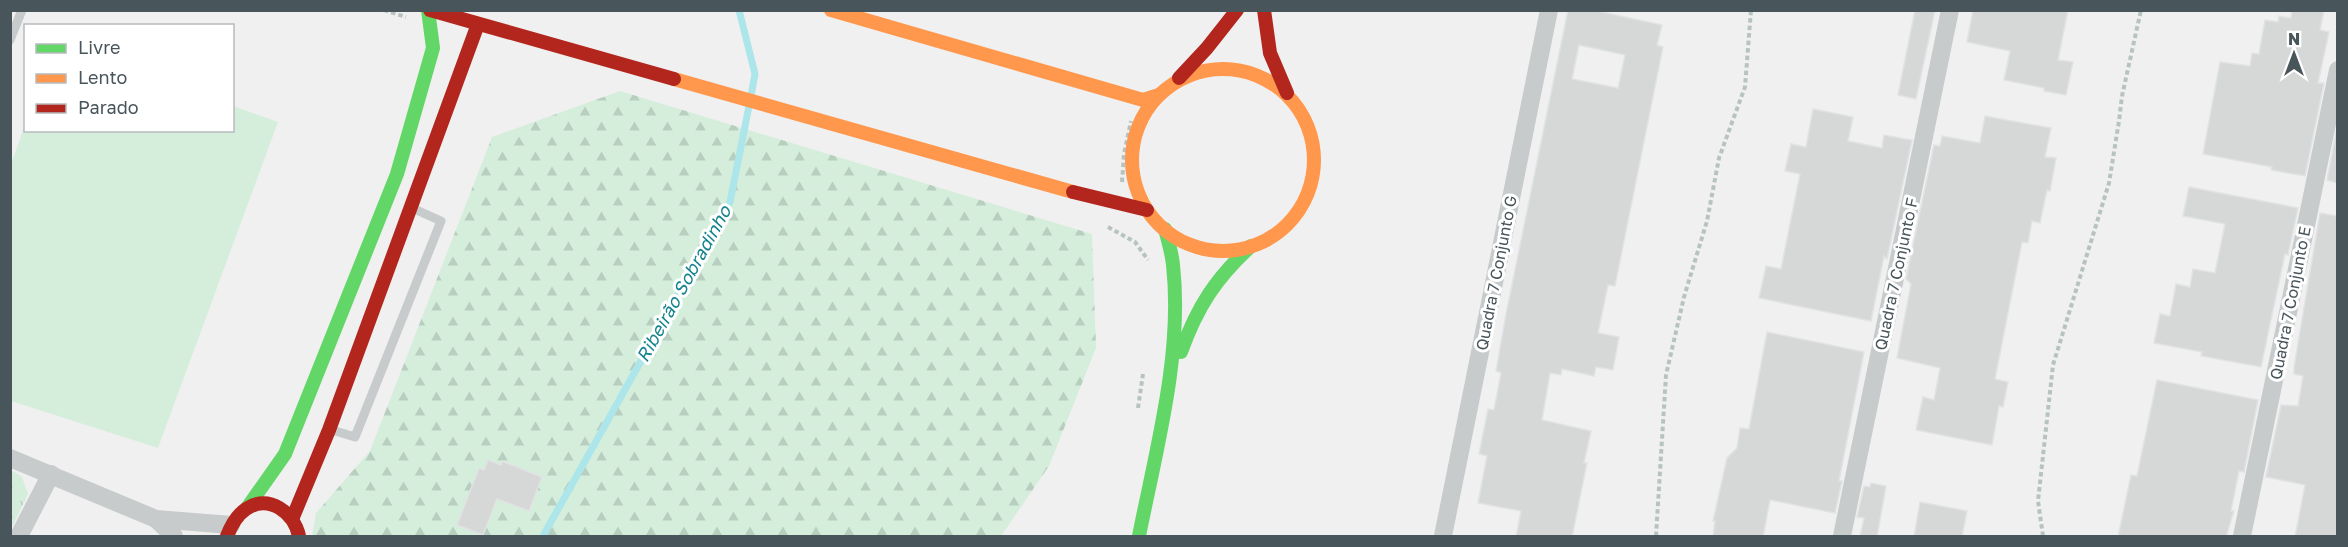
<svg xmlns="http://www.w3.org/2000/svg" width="2348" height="547" viewBox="0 0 2348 547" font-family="'Golos Text',sans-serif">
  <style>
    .grass { fill: #d5eedc }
    .forest { fill: url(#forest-firs) }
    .park { fill: url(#park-tufts) }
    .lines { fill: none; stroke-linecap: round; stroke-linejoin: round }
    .stream { stroke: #ace5ea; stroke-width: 7 }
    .building { fill: #d6d8d8; stroke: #e1e2e3; stroke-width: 1.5; fill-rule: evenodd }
    .path { stroke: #b7c3be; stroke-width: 4; stroke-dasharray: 4.5 3; stroke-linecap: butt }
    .lane { stroke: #c7cbcc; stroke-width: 9 }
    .street { stroke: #c7cbcc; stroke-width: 18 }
    .fast { stroke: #63d668; stroke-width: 14 }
    .slow { stroke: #ff974d; stroke-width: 14 }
    .jam { stroke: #b3261e; stroke-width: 14 }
    .labels { text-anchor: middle; stroke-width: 6; stroke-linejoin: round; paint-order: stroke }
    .street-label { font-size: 16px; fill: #48555b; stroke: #fff }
    .water-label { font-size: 18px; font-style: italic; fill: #13838d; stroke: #fff }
  </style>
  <defs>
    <pattern id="forest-firs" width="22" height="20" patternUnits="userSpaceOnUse" patternTransform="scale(1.5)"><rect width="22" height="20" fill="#d5eedc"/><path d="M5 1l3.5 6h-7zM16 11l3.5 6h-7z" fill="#b8cebf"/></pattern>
    <pattern id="park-tufts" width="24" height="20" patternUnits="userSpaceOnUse" patternTransform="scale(1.5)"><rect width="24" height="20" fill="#d5eedc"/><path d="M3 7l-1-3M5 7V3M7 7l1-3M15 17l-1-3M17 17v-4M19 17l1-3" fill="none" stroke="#b8cebf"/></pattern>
  </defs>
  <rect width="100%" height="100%" fill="#f0f0f0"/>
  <!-- grass -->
  <polygon class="grass" points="233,106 278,122 158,448 11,401 11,164 25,125 26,130 232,130"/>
  <!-- forest -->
  <polygon class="forest" points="620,91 1092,234 1096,348 1049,466 1001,536 312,536 316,513 370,451 492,137"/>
  <!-- park -->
  <polygon class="park" points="11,470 22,477 28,494 11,529"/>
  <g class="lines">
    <!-- stream -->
    <g class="stream">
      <polyline points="739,10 755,74 751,96"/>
      <polyline points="543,536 730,202 749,106"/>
    </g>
  </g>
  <!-- building -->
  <g class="building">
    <path d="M 1568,10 L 1593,10 L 1662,25 L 1657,45 L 1663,47 L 1615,286 L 1608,285 L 1598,333 L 1619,337 L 1613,370 L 1596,367 L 1594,376 L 1562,369 L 1561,375 L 1550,373 L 1542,420 L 1591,431 L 1584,463 L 1587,463 L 1572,537 L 1516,537 L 1521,511 L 1478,503 L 1487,456 L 1479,454 L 1488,409 L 1494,410 L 1501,373 L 1496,371 L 1506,314 ZM 1579,45 L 1625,55 L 1618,88 L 1572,79 Z"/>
    <polygon points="1915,10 1935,10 1916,99 1898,95"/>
    <polygon points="1973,10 2068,10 2058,60 2073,62 2066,95 2044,91 2044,88 2004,80 2010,51 1967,42"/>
    <polygon points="2292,10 2324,10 2320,30 2329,32 2318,83 2324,83 2305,176 2271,170 2272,167 2203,154 2220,62 2250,66 2252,53 2259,54 2265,20 2278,22 2279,16 2291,18"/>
    <polygon points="1813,109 1853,117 1848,141 1882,148 1884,135 1912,140 1887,259 1884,256 1871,321 1759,298 1766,266 1781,269 1800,174 1785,171 1791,144 1806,147"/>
    <polygon points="1985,116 2051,128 2045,157 2056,158 2050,191 2047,190 2040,223 2032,221 2028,243 2022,242 1995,379 2008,382 2003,407 1999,406 1992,445 1916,430 1923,397 1934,400 1940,368 1897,358 1911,284 1906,279 1934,145 1940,146 1942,136 1980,143"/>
    <polygon points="2337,128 2337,183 2327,180"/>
    <polygon points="2189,187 2298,208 2288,255 2285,254 2261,367 2201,356 2202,352 2154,343 2160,314 2170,316 2176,284 2190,287 2193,269 2215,273 2225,224 2183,216"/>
    <polygon points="2320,213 2337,216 2337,537 2295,537 2305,485 2266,477 2281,405 2298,406 2303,376 2294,374 2294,367"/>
    <polygon points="1767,332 1864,352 1839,481 1842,481 1835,513 1770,500 1763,537 1713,537 1715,521 1713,521 1727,458 1737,448 1740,428 1749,429"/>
    <polygon points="2157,380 2258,400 2244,472 2239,471 2231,511 2234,511 2226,537 2118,537 2131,475 2137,476"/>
    <polygon points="488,460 501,465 502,461 542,477 529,511 497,499 483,535 457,525 479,468 484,470"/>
    <polygon points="1871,483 1886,486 1877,537 1860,537 1864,518 1857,517 1864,486 1870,487"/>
    <polygon points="1920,502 1967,511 1962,537 1914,537"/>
  </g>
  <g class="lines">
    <!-- path -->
    <g class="path">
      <polyline points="384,10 406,17"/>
      <polyline points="1122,182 1124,154 1131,121"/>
      <polyline points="1108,227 1135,242 1148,260"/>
      <polyline points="1138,408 1143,374"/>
      <polyline points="1656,536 1666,375 1684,297 1707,221 1719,158 1745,87 1751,10"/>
      <polyline points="2043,536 2038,501 2053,365 2109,183 2119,121 2122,96 2141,10"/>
    </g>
    <!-- lane -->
    <g class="lane">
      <polyline points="10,40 22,10"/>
      <polyline points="332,430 355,437 441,221 412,208"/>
    </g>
    <!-- street -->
    <g class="street">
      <polyline points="10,458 156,519 231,525"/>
      <polyline points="156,519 174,536"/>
      <polyline points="19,536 51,474"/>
      <polyline points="1443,536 1549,10"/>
      <polyline points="1842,536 1950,10"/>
      <polyline points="2242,536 2338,70"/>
    </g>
    <!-- fast -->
    <g class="fast">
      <path d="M 1181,352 C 1197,307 1216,278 1251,246"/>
      <polyline points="247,508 285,454 397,174 433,48 428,10"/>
      <path d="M 1139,536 C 1156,450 1183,353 1173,265 C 1172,253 1168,241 1165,229"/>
    </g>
    <!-- slow -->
    <g class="slow">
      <polyline points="831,10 1143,100 1159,95"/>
      <circle cx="1223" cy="160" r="91"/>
      <polyline points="674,79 1073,192"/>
    </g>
    <!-- jam -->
    <g class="jam">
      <polyline points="430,10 674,79"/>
      <polyline points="1264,10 1270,53 1287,93"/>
      <polyline points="1179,78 1207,48 1237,10"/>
      <polyline points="1073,192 1147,210"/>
      <polyline points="293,517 329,430 478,24"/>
      <path d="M 227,536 C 231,526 237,515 246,509 C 269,493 294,513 299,536"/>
    </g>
  </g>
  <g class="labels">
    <!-- street labels -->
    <g class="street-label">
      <text transform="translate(1496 273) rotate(-79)" y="6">Quadra 7 Conjunto G</text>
      <text transform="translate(1896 274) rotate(-78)" y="6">Quadra 7 Conjunto F</text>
      <text transform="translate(2290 303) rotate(-79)" y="6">Quadra 7 Conjunto E</text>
    </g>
    <!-- water labels -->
    <g class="water-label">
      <text transform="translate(684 284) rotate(-61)" y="6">Ribeirão Sobradinho</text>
    </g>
  </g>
  <!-- border -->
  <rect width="2348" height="547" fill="none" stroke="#48555b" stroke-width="24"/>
  <!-- legend -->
  <rect x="24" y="24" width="210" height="108" fill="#ffffff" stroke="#b6bbbd" stroke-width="1.5"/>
  <rect x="36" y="44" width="30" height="9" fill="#63d668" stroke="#b6bbbd" stroke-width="1.5"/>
  <text x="78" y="54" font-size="18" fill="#48555b">Livre</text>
  <rect x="36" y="74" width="30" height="9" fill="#ff974d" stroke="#b6bbbd" stroke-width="1.5"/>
  <text x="78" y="84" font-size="18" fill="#48555b">Lento</text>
  <rect x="36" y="104" width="30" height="9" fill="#b3261e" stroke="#b6bbbd" stroke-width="1.5"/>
  <text x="78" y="114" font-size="18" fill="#48555b">Parado</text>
  <!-- north arrow -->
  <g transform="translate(2294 54)" stroke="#ffffff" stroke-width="4.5" paint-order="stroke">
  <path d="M0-4.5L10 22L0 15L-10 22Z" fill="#48555b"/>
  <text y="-9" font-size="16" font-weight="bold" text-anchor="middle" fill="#48555b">N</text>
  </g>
</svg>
